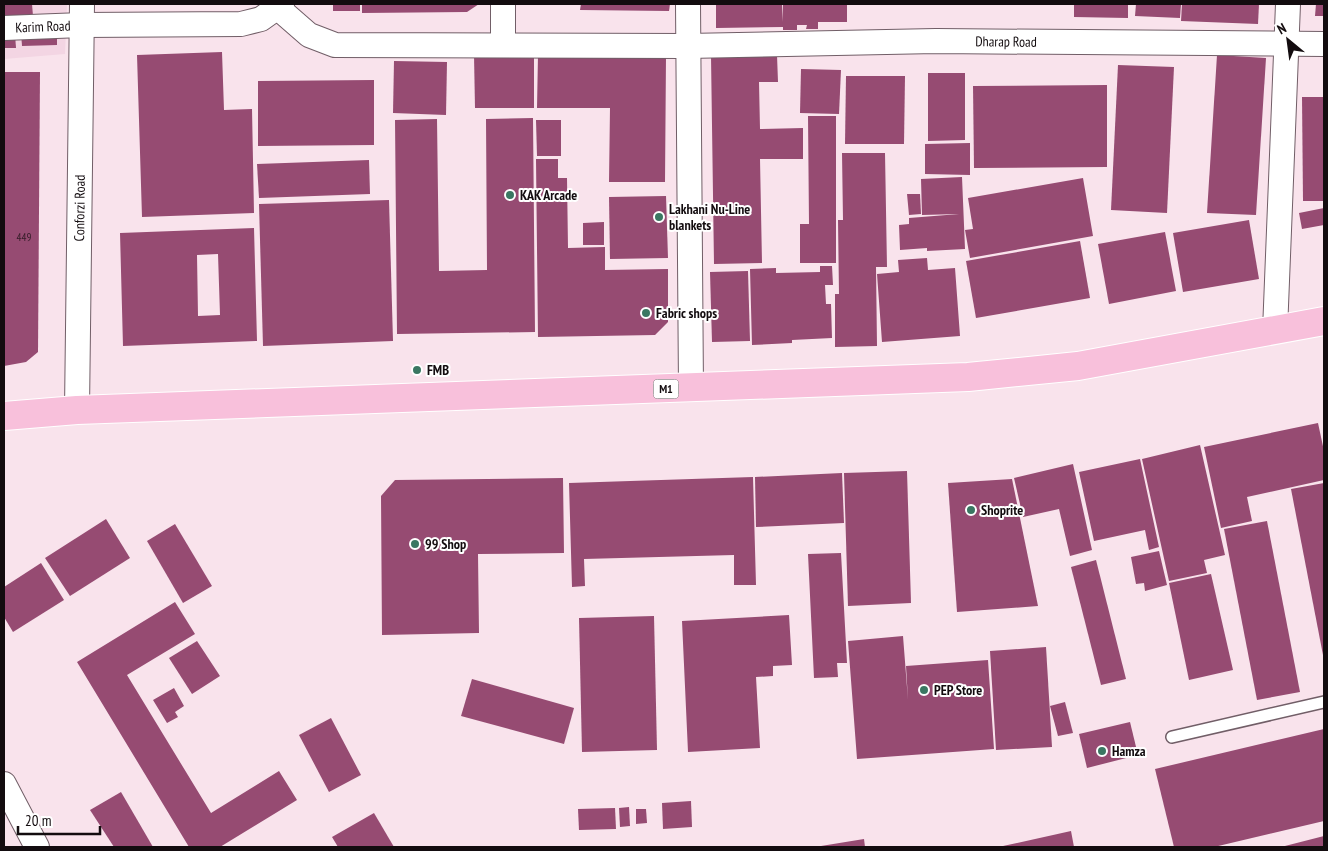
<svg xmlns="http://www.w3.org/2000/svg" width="1328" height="851" viewBox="0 0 1328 851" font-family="'PT Sans Narrow',sans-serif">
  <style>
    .built { fill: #f3d5e3 }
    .building { fill: #964b72; fill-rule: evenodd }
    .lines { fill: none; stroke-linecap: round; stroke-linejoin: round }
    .service-casing { stroke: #715e67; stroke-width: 14 }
    .minor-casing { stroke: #715e67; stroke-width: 26 }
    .trunk-casing { stroke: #fff; stroke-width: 30 }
    .service { stroke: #fff; stroke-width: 11 }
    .minor { stroke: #fff; stroke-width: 24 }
    .trunk { stroke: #f8c0db; stroke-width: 28 }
    .poi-dot { fill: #3a7762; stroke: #fff; stroke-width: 2 }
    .labels { text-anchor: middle; stroke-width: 4; stroke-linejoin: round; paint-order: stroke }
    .number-label { font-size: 11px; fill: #341c28 }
    .shield { fill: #fff; stroke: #5a5557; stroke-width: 1 }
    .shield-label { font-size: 12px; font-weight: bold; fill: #130c0f }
    .street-label { font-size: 14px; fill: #130c0f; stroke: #fff }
    .poi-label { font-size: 14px; font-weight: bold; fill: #130c0f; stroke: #fff; text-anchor: start }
  </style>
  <rect width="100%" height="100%" fill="#f9e3ec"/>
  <!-- built -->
  <polygon class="built" points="4,4 67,4 65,54 4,59"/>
  <!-- building -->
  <g class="building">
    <polygon points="4,4 32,4 33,16 4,16"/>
    <rect x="333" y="4" width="27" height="7"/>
    <polygon points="362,4 479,4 467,12 362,13"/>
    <polygon points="581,4 670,4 669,11 580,10"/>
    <polygon points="716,4 782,4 782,22 783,4 847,4 847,22 818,22 818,29 806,29 807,25 797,25 797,30 783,30 783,27 716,28"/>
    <polygon points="1074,4 1128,4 1128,18 1074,17"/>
    <polygon points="1136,4 1181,4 1180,18 1135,16"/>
    <polygon points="1182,4 1259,4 1258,24 1181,21"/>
    <polygon points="1316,4 1324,4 1324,16 1315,16"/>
    <polygon points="57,31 57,45 22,46 21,32"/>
    <polygon points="15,34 16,48 4,48 4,35"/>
    <polygon points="222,52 224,110 252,109 254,213 142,217 137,55"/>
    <polygon points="474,55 534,55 534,108 475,108"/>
    <polygon points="538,55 666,56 665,182 609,182 610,108 537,108"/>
    <polygon points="777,55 778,82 759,82 760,129 803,128 803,159 760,159 762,263 714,264 711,56"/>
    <polygon points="1217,55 1266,58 1256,215 1207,213"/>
    <polygon points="394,61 447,62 446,115 393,113"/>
    <polygon points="1118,65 1174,67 1167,213 1111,210"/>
    <polygon points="801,69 841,70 839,114 800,113"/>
    <polygon points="4,72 40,72 38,352 26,362 4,366"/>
    <polygon points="928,73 965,73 965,140 928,141"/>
    <polygon points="846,76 905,76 904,144 845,144"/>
    <polygon points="374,80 374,145 258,146 258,81"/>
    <polygon points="1107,85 1107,167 974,168 973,86"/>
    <polygon points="1302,97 1324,97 1324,201 1303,201"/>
    <polygon points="808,116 836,116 836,263 800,263 800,224 809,224"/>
    <polygon points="533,118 535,332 397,334 395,120 437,119 439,271 487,270 486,119"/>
    <polygon points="536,120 561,120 561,156 537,156"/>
    <polygon points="970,143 970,175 925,174 925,144"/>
    <polygon points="842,153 885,153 887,267 876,267 877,346 835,347 835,294 839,294 838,220 843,220"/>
    <polygon points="536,159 558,159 558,178 567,178 568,248 605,247 605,270 668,269 668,322 655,335 538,337"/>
    <polygon points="369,160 370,194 259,198 257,164"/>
    <polygon points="962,177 965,249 927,251 927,248 900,250 899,225 909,224 909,218 959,214 922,215 921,179"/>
    <polygon points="1083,178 1093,236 970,258 965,230 973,229 968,198"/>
    <polygon points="907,194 920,194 921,214 909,215"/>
    <polygon points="666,196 668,258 610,259 609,197"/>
    <polygon points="389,200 393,341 263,346 259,204"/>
    <polygon points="1324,208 1324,225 1302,229 1299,213"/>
    <polygon points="1249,220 1259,279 1183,292 1173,233"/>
    <polygon points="604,222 604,245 583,245 583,223"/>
    <path d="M 254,228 L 257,341 L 123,346 L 120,233 ZM 218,254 L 220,315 L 198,316 L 197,255 Z"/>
    <polygon points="1165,232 1176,291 1109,304 1098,244"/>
    <polygon points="1080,241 1090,298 976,318 966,261"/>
    <polygon points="927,258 928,270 955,268 960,336 882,342 877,274 899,272 898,260"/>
    <polygon points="820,266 832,266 833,285 825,285 826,304 831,304 832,338 792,340 792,343 752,345 750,269 776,268 776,273 820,272"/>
    <polygon points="748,271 750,341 712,342 710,272"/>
    <polygon points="1318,423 1324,451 1324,480 1247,497 1252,521 1221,528 1204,447"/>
    <polygon points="1200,445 1225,555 1204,560 1207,573 1169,581 1142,459"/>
    <polygon points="1140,459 1159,547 1149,550 1145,530 1094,541 1079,472"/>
    <polygon points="1073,464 1092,550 1070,556 1059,509 1023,517 1014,478"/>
    <polygon points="907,471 911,603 848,606 844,473"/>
    <polygon points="842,473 844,523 756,527 755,477"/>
    <polygon points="753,477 756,585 734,585 734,555 584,559 585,586 572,587 569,483"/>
    <polygon points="563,478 564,553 478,554 479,633 382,635 381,496 395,480"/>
    <polygon points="1012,479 1038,606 957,612 948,483"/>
    <polygon points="1324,483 1324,655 1323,655 1291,489"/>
    <polygon points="106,519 130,558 70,596 45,558"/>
    <polygon points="1267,521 1300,692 1257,700 1224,529"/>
    <polygon points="175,524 212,586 183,603 147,541"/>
    <polygon points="1159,551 1167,585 1145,591 1144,583 1136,584 1131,557"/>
    <polygon points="841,553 847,663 837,663 838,677 814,678 808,554"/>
    <polygon points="1096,560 1126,679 1101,685 1071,567"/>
    <polygon points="41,563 64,600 13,632 4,617 4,587"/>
    <polygon points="1211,574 1233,670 1189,680 1169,583"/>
    <polygon points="175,602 195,634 127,675 211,813 279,771 297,800 220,847 189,847 77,662"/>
    <polygon points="789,615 792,665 773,666 773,676 756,677 760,748 688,752 682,621"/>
    <polygon points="654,616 657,750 582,752 579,618"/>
    <polygon points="903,636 908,700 906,666 988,660 994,749 857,759 848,641"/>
    <polygon points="197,641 220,676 192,694 169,658"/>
    <polygon points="1046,647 1052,747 996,750 990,651"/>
    <polygon points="472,679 574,708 564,744 461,716"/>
    <polygon points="174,688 184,706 175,712 178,717 167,723 153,700"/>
    <polygon points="1065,702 1073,733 1058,736 1050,706"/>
    <polygon points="331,718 361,775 329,792 299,735"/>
    <polygon points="1130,722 1138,755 1087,768 1079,734"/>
    <polygon points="1324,729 1324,821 1214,847 1174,847 1155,769"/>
    <polygon points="121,792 153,847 114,847 90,810"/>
    <polygon points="691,801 692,827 663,829 662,803"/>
    <polygon points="629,807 630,826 620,827 619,808"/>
    <polygon points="615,808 616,829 579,830 578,809"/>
    <polygon points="636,809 646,809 647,823 636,824"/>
    <polygon points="374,813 394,847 338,847 332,837"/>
    <polygon points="1071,831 1074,847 1004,847 1003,846"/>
    <polygon points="1324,836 1324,847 1281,847"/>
    <polygon points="864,839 865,847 821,847 821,846"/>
  </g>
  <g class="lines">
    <defs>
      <polyline id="service" points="1172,737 1324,702"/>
      <g id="minor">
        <polyline points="503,4 503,45"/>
        <polyline points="688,4 691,388"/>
        <path id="s1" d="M 278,8 L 309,35 L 335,45 L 687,46 L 936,41 L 1324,44"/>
        <path id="s2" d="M 4,28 L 82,25 L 241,24 L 261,19 L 282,4"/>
        <polyline points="1275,331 1288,4"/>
        <path id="s3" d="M 77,410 L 82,4"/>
        <polyline points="4,784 37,847"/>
      </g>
      <polyline id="trunk" points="4,416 77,410 968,377 1078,366 1324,321"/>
    </defs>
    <!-- service casing -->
    <use href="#service" class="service-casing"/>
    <!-- minor casing -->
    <use href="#minor" class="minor-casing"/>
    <!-- trunk casing -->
    <use href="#trunk" class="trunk-casing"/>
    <!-- service -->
    <use href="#service" class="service"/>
    <!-- minor -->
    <use href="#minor" class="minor"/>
    <!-- trunk -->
    <use href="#trunk" class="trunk"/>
  </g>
  <!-- markers -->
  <g class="poi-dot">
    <circle cx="510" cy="195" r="5"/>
    <circle cx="659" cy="217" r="5"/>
    <circle cx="646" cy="313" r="5"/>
    <circle cx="417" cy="370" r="5"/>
    <circle cx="971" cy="510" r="5"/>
    <circle cx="415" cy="544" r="5"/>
    <circle cx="924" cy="690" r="5"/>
    <circle cx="1102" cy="751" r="5"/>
  </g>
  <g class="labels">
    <!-- number labels -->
    <g class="number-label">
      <text x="24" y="241">449</text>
    </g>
    <!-- shield labels -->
    <rect class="shield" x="653.5" y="379.5" width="25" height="19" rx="4"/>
    <g class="shield-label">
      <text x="666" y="393">M1</text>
    </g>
    <!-- street labels -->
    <g class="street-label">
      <text dy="5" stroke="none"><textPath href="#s2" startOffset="39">Karim Road</textPath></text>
      <text dy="5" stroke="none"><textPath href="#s1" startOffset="740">Dharap Road</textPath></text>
      <text dy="5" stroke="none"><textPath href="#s3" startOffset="202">Conforzi Road</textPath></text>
    </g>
    <!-- poi labels -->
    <g class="poi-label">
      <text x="520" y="200">KAK Arcade</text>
      <text x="669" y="214">Lakhani Nu-Line<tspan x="669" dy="16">blankets</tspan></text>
      <text x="656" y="318">Fabric shops</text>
      <text x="427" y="375">FMB</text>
      <text x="981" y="515">Shoprite</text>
      <text x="425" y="549">99 Shop</text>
      <text x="934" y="695">PEP Store</text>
      <text x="1112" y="756">Hamza</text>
    </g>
  </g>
  <!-- border -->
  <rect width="1328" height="851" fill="none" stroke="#130c0f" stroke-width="10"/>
  <!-- north arrow -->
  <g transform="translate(1288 40) rotate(331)" stroke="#ffffff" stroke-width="4" paint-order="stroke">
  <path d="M0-4L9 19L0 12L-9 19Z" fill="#130c0f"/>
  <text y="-8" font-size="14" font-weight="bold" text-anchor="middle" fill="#130c0f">N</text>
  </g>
  <!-- scale -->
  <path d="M18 826v8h82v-8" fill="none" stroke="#130c0f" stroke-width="2.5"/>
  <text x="25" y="826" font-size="15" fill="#130c0f" stroke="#ffffff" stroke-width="4" paint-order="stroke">20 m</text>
</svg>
